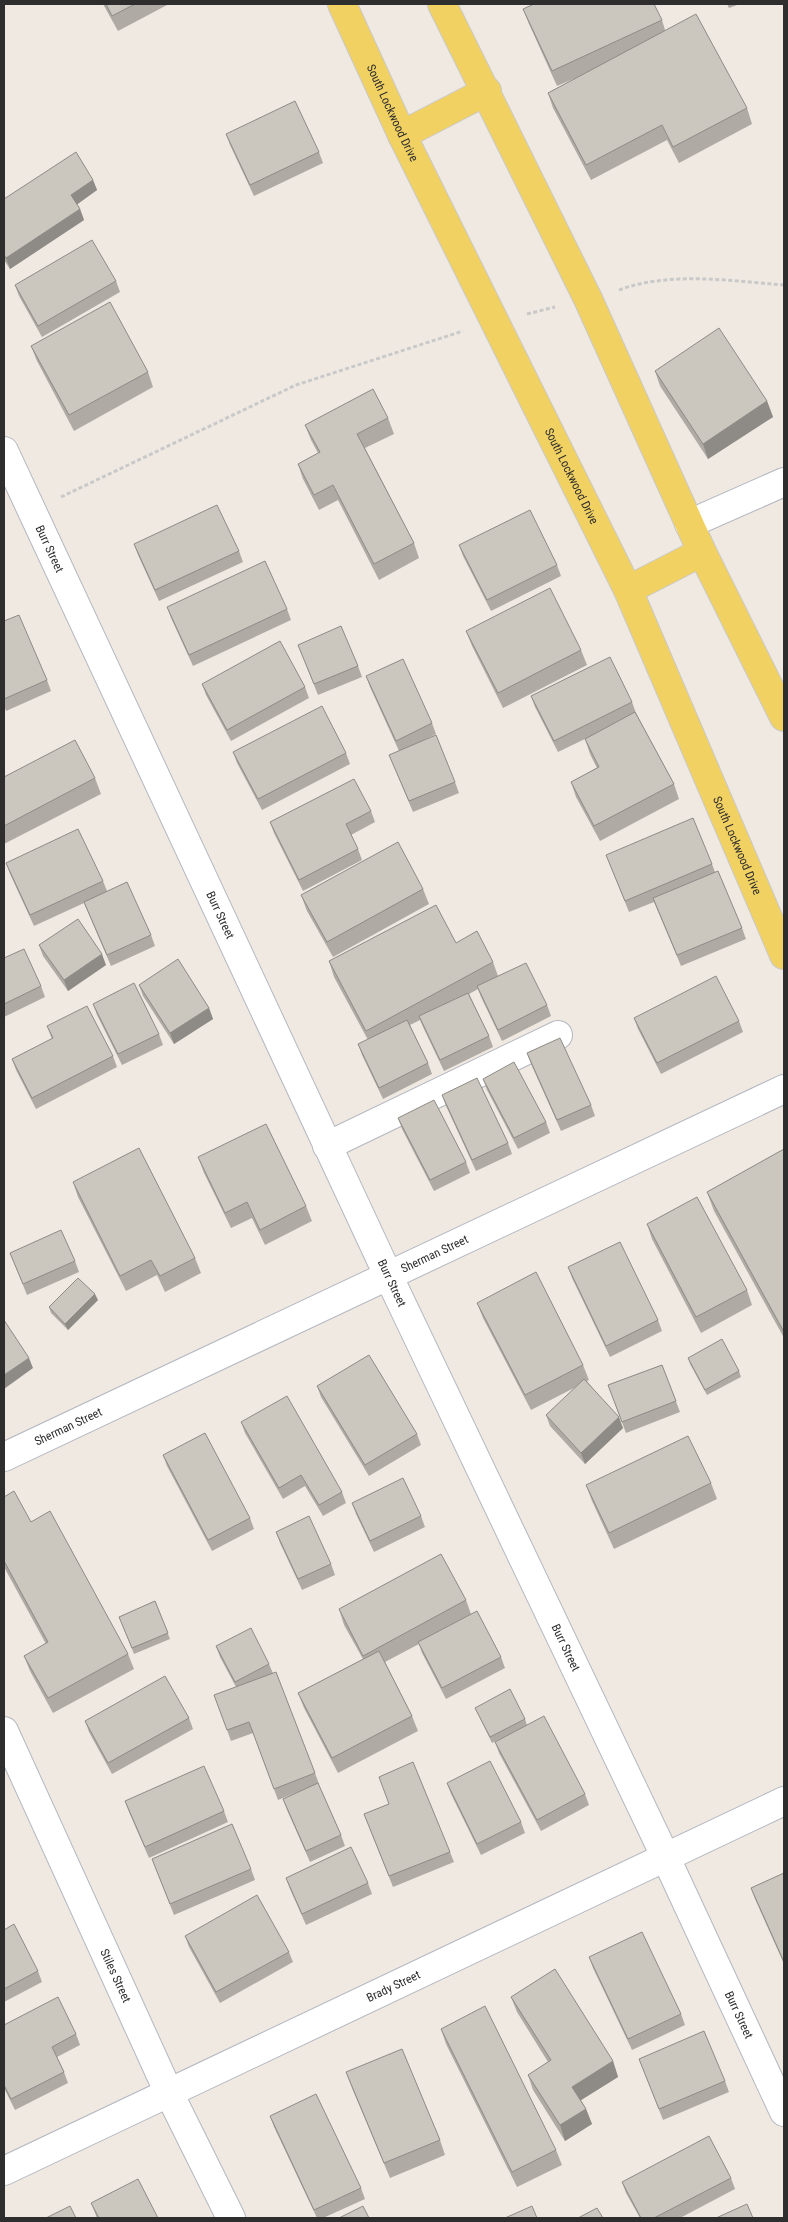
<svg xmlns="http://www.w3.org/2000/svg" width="788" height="2222" viewBox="0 0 788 2222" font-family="'Roboto Condensed',sans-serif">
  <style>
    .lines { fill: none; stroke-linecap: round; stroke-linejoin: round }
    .minor-casing { stroke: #b4b7c1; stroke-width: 30 }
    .major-casing { stroke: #c9c9c9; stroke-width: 30 }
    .path { stroke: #c9c9c9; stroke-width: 3; stroke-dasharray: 4 2.5; stroke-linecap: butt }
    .minor { stroke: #fff; stroke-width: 28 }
    .major { stroke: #f2d163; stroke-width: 28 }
    .wall { fill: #afaba4 }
    .shaded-wall { fill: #8e8b86 }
    .building { fill: #cbc7bf; stroke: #8e8b86 }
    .labels { text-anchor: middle; stroke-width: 4; stroke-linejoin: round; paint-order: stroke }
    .street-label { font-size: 12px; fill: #2e2e2e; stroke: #fff }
  </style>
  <rect width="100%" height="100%" fill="#efe9e1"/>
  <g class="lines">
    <defs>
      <g id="minor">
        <path id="s1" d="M 4,451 L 388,1275 L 666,1858 L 784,2112"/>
        <polyline points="689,524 784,482"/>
        <polyline points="327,1146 558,1035"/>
        <path id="s2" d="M 4,1457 L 784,1089"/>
        <path id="s3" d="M 4,1731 L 168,2091 L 231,2218"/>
        <path id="s4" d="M 4,2171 L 784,1801"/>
      </g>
      <g id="major">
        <path id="s5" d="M 342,4 L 402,135 L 628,590 L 784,955"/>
        <polyline points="442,4 588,299 702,552 784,717"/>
        <polyline points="402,135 487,91"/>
        <polyline points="628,590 702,552"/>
      </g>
    </defs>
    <!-- minor casing -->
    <use href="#minor" class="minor-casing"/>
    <!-- major casing -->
    <use href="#major" class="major-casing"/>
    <!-- path -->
    <g class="path">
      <path d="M 619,290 C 670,271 731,281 784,285"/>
      <polyline points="527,314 555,307"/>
      <polyline points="61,497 296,385 463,331"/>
    </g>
    <!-- minor -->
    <use href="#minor" class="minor"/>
    <!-- major -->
    <use href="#major" class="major"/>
  </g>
  <!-- wall -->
  <g class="wall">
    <polygon points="103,4 169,4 118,31"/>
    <polygon points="727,4 740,4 729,8"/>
    <polygon points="523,9 662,20 665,30 747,108 752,124 679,163 667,140 591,180 553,108 548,93 578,77 557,86 529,24"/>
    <polygon points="226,134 319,152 323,163 254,196 230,145"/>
    <polygon points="93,180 97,190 77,204 80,209 84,220 10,269 4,260 4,199"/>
    <polygon points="116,281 120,292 42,337 19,296 15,285"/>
    <polygon points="31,346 148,372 153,387 74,431 37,361"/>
    <polygon points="655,371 767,401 773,417 708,459 660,386"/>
    <polygon points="388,418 394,434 365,448 414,543 419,558 379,580 338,500 319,510 303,479 298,464 318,453 311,440 305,425"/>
    <polygon points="134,544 239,551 243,562 159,601 138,555"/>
    <polygon points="459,545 557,565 561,576 491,611 463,556"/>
    <polygon points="167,607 287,609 291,620 193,666 171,618"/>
    <polygon points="4,621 47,680 51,691 6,711 4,705"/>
    <polygon points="466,631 581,650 587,665 503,708 472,646"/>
    <polygon points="298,645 358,666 362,677 318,695"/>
    <polygon points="366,676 432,723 436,734 418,743 455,782 459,793 413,812 389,755 399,751 370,687"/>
    <polygon points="202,684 305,687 309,698 231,741 206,695"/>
    <polygon points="531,696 632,702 636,713 674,784 679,799 600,841 576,797 571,782 597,768 590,754 585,739 587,738 558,752 535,707"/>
    <polygon points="233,752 346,753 350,764 262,810 237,763"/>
    <polygon points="4,777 95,778 101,794 4,844"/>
    <polygon points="371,811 375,822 351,835 358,849 362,860 303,891 274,833 270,822"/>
    <polygon points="606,855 712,864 715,872 742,928 746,939 681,966 654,902 629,912"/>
    <polygon points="6,863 103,881 107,891 151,935 155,946 111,966 84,903 34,926 10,874"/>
    <polygon points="423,889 429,904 333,957 307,911 301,895"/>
    <polygon points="456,943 493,962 498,976 547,1005 551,1016 502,1041 481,997 478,989 469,994 489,1036 493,1047 444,1071 423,1027 420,1020 410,1025 428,1063 432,1074 383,1099 362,1055 358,1044 368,1040 334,977 329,961"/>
    <polygon points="39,945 106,965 68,991 43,956"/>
    <polygon points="4,958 41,986 45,997 4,1017"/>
    <polygon points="139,985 209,1008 213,1019 174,1044 143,996"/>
    <polygon points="93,1004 159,1034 163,1045 122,1065 97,1015"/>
    <polygon points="634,1018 739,1021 743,1032 661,1074 638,1029"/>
    <polygon points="47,1026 113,1056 117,1067 36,1109 16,1070 12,1059 52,1039"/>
    <polygon points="527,1053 591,1105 595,1116 561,1131 531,1064"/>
    <polygon points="483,1079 546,1122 550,1133 518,1149 487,1090"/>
    <polygon points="442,1095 508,1143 512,1154 476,1171 446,1106"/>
    <polygon points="398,1118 466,1162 470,1173 434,1191 402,1129"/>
    <polygon points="784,1149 784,1338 714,1211 707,1192"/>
    <polygon points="198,1157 306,1206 312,1221 265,1245 252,1218 231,1228 204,1173"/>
    <polygon points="73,1182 195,1258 201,1273 165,1292 157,1275 126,1291 78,1197"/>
    <polygon points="647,1224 747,1290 752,1305 701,1333 652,1239"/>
    <polygon points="10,1253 75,1261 79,1272 27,1295"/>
    <polygon points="568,1267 658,1320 662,1331 610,1357 572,1278"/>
    <polygon points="98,1300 68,1330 51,1313 49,1307"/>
    <polygon points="477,1303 583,1365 589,1380 587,1381 623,1428 585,1464 550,1426 546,1415 576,1387 531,1410 483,1318"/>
    <polygon points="688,1358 739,1371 741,1377 707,1395 690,1364"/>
    <polygon points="662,1365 680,1412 626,1433 608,1385"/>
    <polygon points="317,1386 417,1434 421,1445 369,1476 321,1397"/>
    <polygon points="241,1422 342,1492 346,1503 323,1516 305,1486 283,1499 245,1433"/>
    <polygon points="163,1455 250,1518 254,1529 212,1551 167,1466"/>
    <polygon points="711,1483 717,1499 614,1549 592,1501 586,1485"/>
    <polygon points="4,1497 31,1522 128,1654 134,1669 53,1713 30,1671 24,1656 46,1644 4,1567"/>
    <polygon points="352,1503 421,1516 425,1527 374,1552 356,1514"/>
    <polygon points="276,1532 331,1564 335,1575 302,1590 280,1543"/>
    <polygon points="466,1600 471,1614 501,1657 505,1668 446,1699 422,1653 419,1644 385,1662 412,1716 418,1731 338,1773 304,1708 298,1693 363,1659 344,1625 339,1609"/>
    <polygon points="155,1601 170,1639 134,1654 119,1617"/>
    <polygon points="216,1646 269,1664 315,1773 319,1784 318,1784 341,1835 345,1846 310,1862 287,1810 283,1799 305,1789 278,1800 253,1733 231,1741 214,1695 236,1687 220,1657"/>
    <polygon points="475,1708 525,1719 527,1725 585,1794 589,1805 541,1831 499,1753 495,1742 506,1736 492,1743"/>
    <polygon points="189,1718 193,1729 112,1774 89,1732 85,1721"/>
    <polygon points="447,1783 521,1822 525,1833 481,1855 451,1794"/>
    <polygon points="125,1801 224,1811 228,1822 149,1858 129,1812"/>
    <polygon points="389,1804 450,1852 454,1862 393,1887 364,1814"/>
    <polygon points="152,1859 251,1869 255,1880 174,1915"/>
    <polygon points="784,1873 784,1964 755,1899 751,1888"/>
    <polygon points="286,1878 368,1883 372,1894 306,1925 290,1889"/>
    <polygon points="4,1930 38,1971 42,1982 4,2002"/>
    <polygon points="185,1936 289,1952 293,1962 220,2003 189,1947"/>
    <polygon points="589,1957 681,2014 685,2025 632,2050 593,1968"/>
    <polygon points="511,1997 613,2061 618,2077 581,2100 586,2109 592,2124 565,2141 533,2090 528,2075 548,2062 517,2012"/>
    <polygon points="4,2025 76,2034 80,2045 57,2057 64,2072 68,2083 15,2110 4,2088"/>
    <polygon points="441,2029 556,2150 562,2165 517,2187 446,2044"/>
    <polygon points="639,2059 725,2081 729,2092 663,2120"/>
    <polygon points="346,2072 440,2140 445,2155 390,2178 352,2088"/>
    <polygon points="270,2116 361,2188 365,2199 323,2218 317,2218 274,2127"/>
    <polygon points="731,2178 735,2189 680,2218 640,2218 626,2193 622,2182"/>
    <polygon points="91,2203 158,2218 97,2218"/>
  </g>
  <!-- shaded-wall -->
  <g class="shaded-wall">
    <polygon points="93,180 97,190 75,206 71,195"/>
    <polygon points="80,209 84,220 10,269 6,258"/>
    <polygon points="767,401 773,417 708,459 703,444"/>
    <polygon points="102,954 106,965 68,991 64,980"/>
    <polygon points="209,1008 213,1019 174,1044 170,1033"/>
    <polygon points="95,1294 98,1300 68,1330 65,1324"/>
    <polygon points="29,1358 33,1368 4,1389 4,1375"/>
    <polygon points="619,1417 623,1428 585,1464 581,1453"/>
    <polygon points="613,2061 618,2077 578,2102 572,2087"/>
    <polygon points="586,2109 592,2124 565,2141 560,2125"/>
  </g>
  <!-- building -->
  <g class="building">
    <polygon points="106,4 135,4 112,16"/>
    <polygon points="534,4 654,4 662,20 552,71 523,9"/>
    <polygon points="696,14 747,108 673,147 662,125 586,165 548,93"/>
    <polygon points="295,101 319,152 250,185 226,134"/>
    <polygon points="76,152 93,180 71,195 80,209 6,258 4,255 4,199"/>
    <polygon points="92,240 116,281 38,326 15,285"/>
    <polygon points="110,302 148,372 69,415 31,346"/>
    <polygon points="719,328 767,401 703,444 655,371"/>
    <polygon points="373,389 388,418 357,434 414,543 374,564 333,485 314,495 298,464 320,452 305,425"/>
    <polygon points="217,505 239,551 155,590 134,544"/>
    <polygon points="530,510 557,565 487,600 459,545"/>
    <polygon points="265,561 287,609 189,655 167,607"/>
    <polygon points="550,588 581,650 498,693 466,631"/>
    <polygon points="19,615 47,680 4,699 4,621"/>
    <polygon points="341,626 358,666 314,684 298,645"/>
    <polygon points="280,641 305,687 227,730 202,684"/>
    <polygon points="610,657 632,702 554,741 531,696"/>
    <polygon points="403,659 432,723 396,741 366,676"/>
    <polygon points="322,706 346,753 258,799 233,752"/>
    <polygon points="635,712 674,784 594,826 571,782 599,767 585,739"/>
    <polygon points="436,735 455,782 409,801 389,755"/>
    <polygon points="75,740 95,778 4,826 4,777"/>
    <polygon points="354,779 371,811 346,824 358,849 299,880 270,822"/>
    <polygon points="693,818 712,864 625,901 606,855"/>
    <polygon points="78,829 103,881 30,915 6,863"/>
    <polygon points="398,842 423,889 327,942 301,895"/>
    <polygon points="718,871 742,928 677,955 653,898"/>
    <polygon points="127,882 151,935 107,955 84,902"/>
    <polygon points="436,905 456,943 477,931 493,962 366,1031 329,961"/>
    <polygon points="78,919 102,954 64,980 39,945"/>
    <polygon points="24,949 41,986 4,1004 4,958"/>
    <polygon points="178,959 209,1008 170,1033 139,985"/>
    <polygon points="526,963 547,1005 498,1030 477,986"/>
    <polygon points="716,976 739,1021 657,1063 634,1018"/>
    <polygon points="134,983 159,1034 118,1054 93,1004"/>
    <polygon points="468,993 489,1036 440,1060 419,1016"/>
    <polygon points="87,1006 113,1056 32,1098 12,1059 53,1038 47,1026"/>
    <polygon points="407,1020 428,1063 379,1088 358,1044"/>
    <polygon points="560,1038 591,1105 557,1120 527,1053"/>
    <polygon points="514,1062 546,1122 514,1138 483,1079"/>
    <polygon points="477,1078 508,1143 472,1160 442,1095"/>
    <polygon points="434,1100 466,1162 430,1180 398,1118"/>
    <polygon points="266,1124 306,1206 260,1230 247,1202 225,1213 198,1157"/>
    <polygon points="139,1148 195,1258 160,1276 151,1260 120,1276 73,1182"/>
    <polygon points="784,1149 784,1332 707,1192"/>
    <polygon points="697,1197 747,1290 696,1317 647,1224"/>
    <polygon points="61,1230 75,1261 23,1284 10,1253"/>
    <polygon points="620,1242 658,1320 606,1346 568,1267"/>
    <polygon points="536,1272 583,1365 525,1395 477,1303"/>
    <polygon points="78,1278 95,1294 65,1324 49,1307"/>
    <polygon points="4,1320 29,1358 4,1375"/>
    <polygon points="722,1339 739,1371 705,1390 688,1358"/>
    <polygon points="369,1355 417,1434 365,1465 317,1386"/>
    <polygon points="662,1365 676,1401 622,1422 608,1385"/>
    <polygon points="584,1379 619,1417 581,1453 546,1415"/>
    <polygon points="287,1396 342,1492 319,1505 301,1475 279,1488 241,1422"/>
    <polygon points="205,1433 250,1518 208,1540 163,1455"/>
    <polygon points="688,1436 711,1483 609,1533 586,1485"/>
    <polygon points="403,1478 421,1516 370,1541 352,1503"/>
    <polygon points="14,1491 31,1522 50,1511 128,1654 48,1698 24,1656 48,1642 4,1561 4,1497"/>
    <polygon points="309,1516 331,1564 298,1579 276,1532"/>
    <polygon points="441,1554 466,1600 363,1656 339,1609"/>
    <polygon points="155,1601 168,1633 132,1648 119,1617"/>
    <polygon points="477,1611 501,1657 442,1688 418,1642"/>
    <polygon points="251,1628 269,1664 235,1682 216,1646"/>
    <polygon points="379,1651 412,1716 332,1758 298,1693"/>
    <polygon points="276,1672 315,1773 274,1789 249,1722 227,1730 214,1695"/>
    <polygon points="165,1676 189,1718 108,1763 85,1721"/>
    <polygon points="510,1689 525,1719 490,1737 475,1708"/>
    <polygon points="544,1716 585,1794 537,1820 495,1742"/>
    <polygon points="490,1761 521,1822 477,1844 447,1783"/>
    <polygon points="413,1762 450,1852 389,1876 364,1814 389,1804 379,1777"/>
    <polygon points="204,1766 224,1811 145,1847 125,1801"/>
    <polygon points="318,1783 341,1835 306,1851 283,1799"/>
    <polygon points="232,1824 251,1869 170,1904 152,1859"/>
    <polygon points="351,1847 368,1883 302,1914 286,1878"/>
    <polygon points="784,1873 784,1962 751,1888"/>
    <polygon points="257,1895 289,1952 216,1992 185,1936"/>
    <polygon points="14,1924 38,1971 4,1989 4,1930"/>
    <polygon points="642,1932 681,2014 628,2039 589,1957"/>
    <polygon points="555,1969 613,2061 572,2087 586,2109 560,2125 528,2075 551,2060 511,1997"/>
    <polygon points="58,1997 76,2034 52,2047 64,2072 11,2099 4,2085 4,2025"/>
    <polygon points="485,2006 556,2150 512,2172 441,2029"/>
    <polygon points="704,2031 725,2081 659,2109 639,2059"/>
    <polygon points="402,2049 440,2140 384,2163 346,2072"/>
    <polygon points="316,2094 361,2188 314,2210 270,2116"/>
    <polygon points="709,2136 731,2178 654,2218 641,2218 622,2182"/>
    <polygon points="138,2179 158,2218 99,2218 91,2203"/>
    <polygon points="747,2204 753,2218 716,2218"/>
    <polygon points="70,2206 76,2218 46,2218"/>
    <polygon points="363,2206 369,2218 339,2218"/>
    <polygon points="532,2206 537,2218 505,2218"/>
    <polygon points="597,2208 603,2218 578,2218"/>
  </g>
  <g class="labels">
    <!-- street labels -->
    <g class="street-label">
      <text dy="4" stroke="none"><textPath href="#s5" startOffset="120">South Lockwood Drive</textPath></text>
      <text dy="4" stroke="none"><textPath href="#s5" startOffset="525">South Lockwood Drive</textPath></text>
      <text dy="4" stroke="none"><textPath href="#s1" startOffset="108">Burr Street</textPath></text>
      <text dy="4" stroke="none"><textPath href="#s5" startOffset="930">South Lockwood Drive</textPath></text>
      <text dy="4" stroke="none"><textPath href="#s1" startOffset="512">Burr Street</textPath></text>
      <text dy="4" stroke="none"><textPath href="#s2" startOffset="476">Sherman Street</textPath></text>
      <text dy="4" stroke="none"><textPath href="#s1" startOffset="918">Burr Street</textPath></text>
      <text dy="4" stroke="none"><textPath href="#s2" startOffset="71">Sherman Street</textPath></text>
      <text dy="4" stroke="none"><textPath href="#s1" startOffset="1322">Burr Street</textPath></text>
      <text dy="4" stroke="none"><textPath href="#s3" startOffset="269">Stiles Street</textPath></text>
      <text dy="4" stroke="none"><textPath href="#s4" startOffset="431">Brady Street</textPath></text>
      <text dy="4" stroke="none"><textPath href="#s1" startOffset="1728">Burr Street</textPath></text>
    </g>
  </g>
  <!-- border -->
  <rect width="788" height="2222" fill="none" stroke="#2e2e2e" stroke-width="10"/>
</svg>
